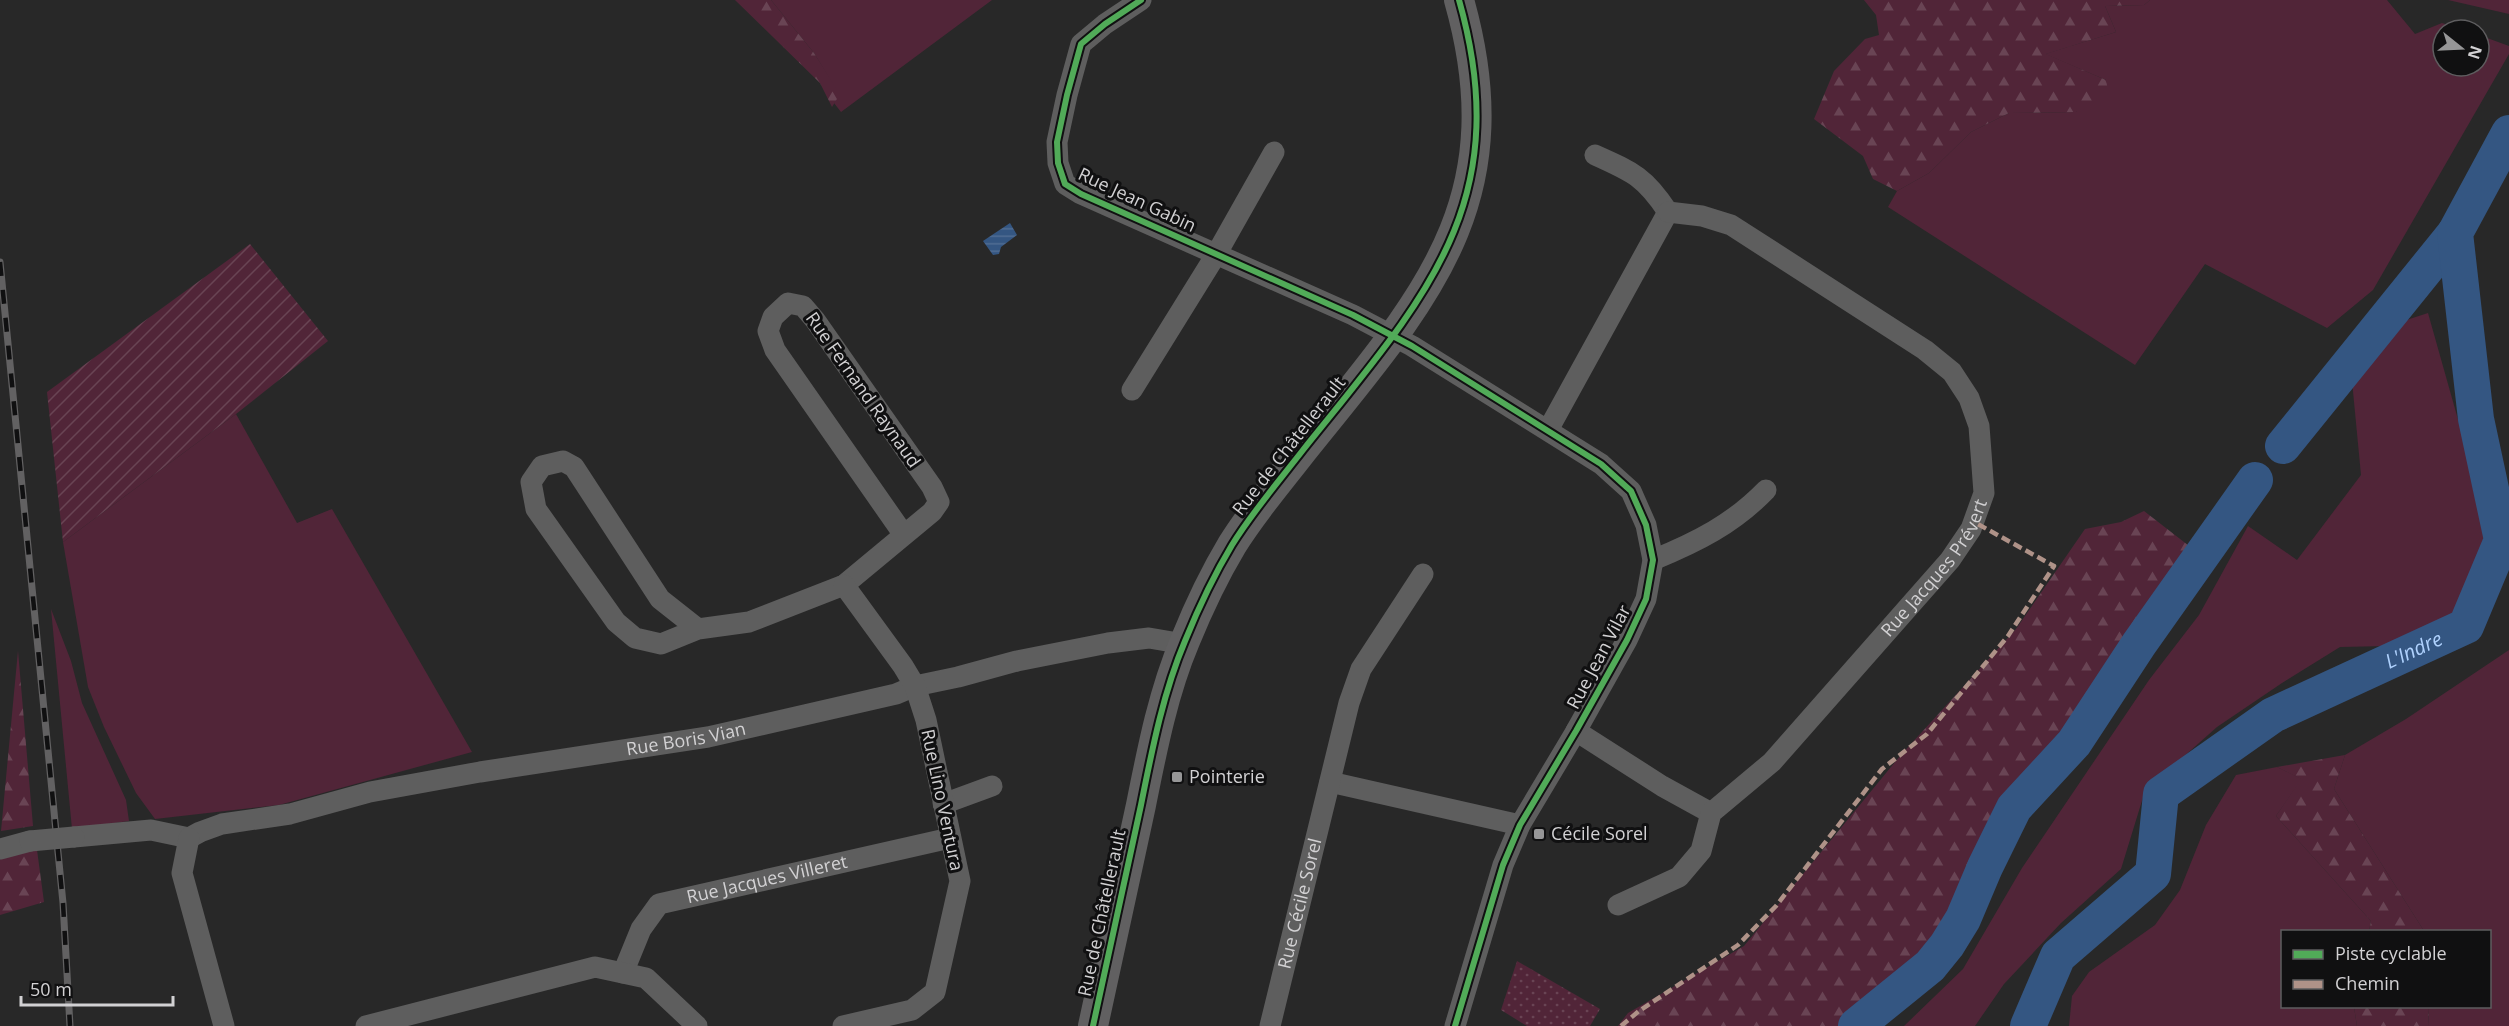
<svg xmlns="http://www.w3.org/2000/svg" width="2509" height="1026" viewBox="0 0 2509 1026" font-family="'Open Sans',sans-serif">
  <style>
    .grass { fill: #512538 }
    .forest { fill: url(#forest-firs) }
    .park { fill: url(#park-dots) }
    .garden { fill: url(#garden-furrows) }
    .water { fill: url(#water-rules) }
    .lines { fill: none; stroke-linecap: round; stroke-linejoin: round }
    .river { stroke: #345682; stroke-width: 36 }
    .minor { stroke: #5e5e5e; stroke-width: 21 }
    .secondary { stroke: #616061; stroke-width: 30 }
    .rail-casing { stroke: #626162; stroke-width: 7 }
    .rail { stroke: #101011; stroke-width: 4.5; stroke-dasharray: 14; stroke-linecap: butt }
    .minor-bridge { stroke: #5e5e5e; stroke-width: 21 }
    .quiet { stroke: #af9288; stroke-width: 4.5; stroke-dasharray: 9 4.5; stroke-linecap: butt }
    .cycleway-casing { stroke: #101011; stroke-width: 10 }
    .cycleway { stroke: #51ab58; stroke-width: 6 }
    .poi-dot { fill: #969697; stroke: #101011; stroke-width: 2 }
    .labels { text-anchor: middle; stroke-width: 6; stroke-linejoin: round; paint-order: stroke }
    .street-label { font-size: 18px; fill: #d2d1d3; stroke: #101011 }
    .poi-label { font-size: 18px; fill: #d2d1d3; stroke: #101011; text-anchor: start }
    .water-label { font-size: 20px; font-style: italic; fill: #afd1fd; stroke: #101011 }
  </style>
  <defs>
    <pattern id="forest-firs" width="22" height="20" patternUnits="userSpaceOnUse" patternTransform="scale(1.5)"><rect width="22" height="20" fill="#512538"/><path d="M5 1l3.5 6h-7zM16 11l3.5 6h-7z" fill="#694454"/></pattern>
    <pattern id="park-dots" width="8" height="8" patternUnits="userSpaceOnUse" patternTransform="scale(1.5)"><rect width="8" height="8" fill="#512538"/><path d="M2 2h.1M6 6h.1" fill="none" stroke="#694454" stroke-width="1.8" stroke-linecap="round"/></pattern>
    <pattern id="garden-furrows" width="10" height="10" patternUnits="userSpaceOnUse" patternTransform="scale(1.5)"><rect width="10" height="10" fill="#512538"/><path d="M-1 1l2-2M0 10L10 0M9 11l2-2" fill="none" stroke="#694454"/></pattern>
    <pattern id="water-rules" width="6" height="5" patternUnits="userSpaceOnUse" patternTransform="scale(1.5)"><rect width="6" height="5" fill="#345682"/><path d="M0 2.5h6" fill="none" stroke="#506d93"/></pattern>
  </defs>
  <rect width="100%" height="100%" fill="#282828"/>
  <!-- grass -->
  <g class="grass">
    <polygon points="771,0 992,0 841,112 834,103 839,94 814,53"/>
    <polygon points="2150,0 2387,0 2415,34 2442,23 2463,30 2443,30 2443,66 2479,66 2479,35 2509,46 2509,54 2373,290 2327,328 2205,264 2135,365 1888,207 1897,191 1929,173 1971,132 2009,113 2076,112 2106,80 2045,54 2116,32 2105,6 2144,5"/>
    <polygon points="2448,0 2509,0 2509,14"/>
    <polygon points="2428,313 2479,494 2485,558 2459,613 2387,646 2340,647 2282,683 2217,727 2145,791 2121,869 2061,923 2004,984 1975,1026 1904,1026 1963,969 2022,868 2149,680 2199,615 2248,526 2297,560 2361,475 2348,339"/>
    <polygon points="236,414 297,523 332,509 472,752 279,805 155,819 136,793 104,727 88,687 63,542"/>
    <polygon points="51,609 71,661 82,703 126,800 129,821 72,829"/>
    <polygon points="2509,650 2509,1026 2428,1026 2429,1007 2490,1006 2490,932 2424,931 2334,789 2345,755 2406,719"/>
    <polygon points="2277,767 2302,779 2276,816 2371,921 2369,931 2282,932 2282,1006 2354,1007 2357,1026 2069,1026 2072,996 2089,972 2155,925 2180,890 2206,825 2236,775"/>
  </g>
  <!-- forest -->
  <g class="forest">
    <polygon points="735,0 771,0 814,53 840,94 832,107 820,83"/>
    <polygon points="1864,0 2150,0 2144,5 2105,6 2116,32 2046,54 2106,80 2109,96 2076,112 2009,113 1971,132 1929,173 1897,191 1873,179 1863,156 1814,119 1834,71 1865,39 1879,35 1876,15"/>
    <polygon points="2144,511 2193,549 2169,575 2101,674 2055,746 2007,807 1978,860 1955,914 1922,955 1841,1026 1618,1026 1628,1013 1744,946 1900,756 2016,629 2085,529 2121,522"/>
    <polygon points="18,651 33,826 1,831"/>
    <polygon points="2345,755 2334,789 2424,931 2369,931 2371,921 2276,816 2301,779 2277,767"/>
    <polygon points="37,850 44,902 0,915 0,858"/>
    <polygon points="2354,1007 2429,1007 2428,1026 2357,1026"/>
  </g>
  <!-- park -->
  <polygon class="park" points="1517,961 1600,1009 1590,1026 1527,1026 1501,1010"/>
  <!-- garden -->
  <polygon class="garden" points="250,244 328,341 236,414 63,542 47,392"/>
  <!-- water -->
  <polygon class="water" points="1010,223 1017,235 1001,247 999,254 993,255 983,241"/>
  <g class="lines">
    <!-- river -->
    <g class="river">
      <polyline points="2283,446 2455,233"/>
      <polyline points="1856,1026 1930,966 1947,945 1963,919 1985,867 2014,808 2074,743 2139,644 2255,480"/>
      <path id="s1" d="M 2028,1026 L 2058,956 L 2153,874 L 2161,794 L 2273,715 L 2466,626 L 2502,540 L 2476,419 L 2455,233 L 2509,133"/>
    </g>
    <!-- minor -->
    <g class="minor">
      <polyline points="1141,0 1105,24 1081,44 1067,95 1057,142 1058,163 1065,184 1081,194 1353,315 1412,346 1601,464 1631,491 1646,525 1653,560 1646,599 1627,640 1576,731 1520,825 1503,865 1455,1026"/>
      <path d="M 1595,155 C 1633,172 1645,177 1668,212"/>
      <polyline points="1132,390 1217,253 1274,152"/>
      <polyline points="1548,430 1668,212"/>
      <path d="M 1653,560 C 1697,542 1733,524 1766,490"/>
      <polyline points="698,629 660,599 574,467 563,461 542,466 531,482 536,509 616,622 635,638 661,644 698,629 749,622 844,585 932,512 939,502 932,487 815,320 803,306 788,303 773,317 768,331 775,350 904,535"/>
      <polyline points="1576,731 1662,786 1711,813"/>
      <polyline points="1330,782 1520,825"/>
      <polyline points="943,804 992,786"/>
      <polyline points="74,837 151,830 189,838"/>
      <path id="s2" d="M 189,838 L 200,832 L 222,824 L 290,814 L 370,792 L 480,772 L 708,737 L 896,694 L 915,686 L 958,677 L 1017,661 L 1108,643 L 1149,638 L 1184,644"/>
      <polyline points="189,838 182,873 224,1026"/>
      <polyline points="0,849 30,841"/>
      <path id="s3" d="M 1618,905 L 1679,877 L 1701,851 L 1711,813 L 1772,762 L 1950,560 L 1971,529 L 1984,493 L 1979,426 L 1969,398 L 1952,372 L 1925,350 L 1731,225 L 1702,216 L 1668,212"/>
      <path id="s4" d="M 623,973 L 641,929 L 659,904 L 950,838"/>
      <polyline points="366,1026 595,967 646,978 697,1026"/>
      <polyline points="843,1026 912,1010 935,992 960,881 926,720 915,686 903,666 844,585"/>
      <path id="s5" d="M 1270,1026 L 1349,703 L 1361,669 L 1423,574"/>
    </g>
    <!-- secondary -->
    <path class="secondary" d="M 1093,1026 C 1109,952 1125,879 1141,805 C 1152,750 1163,693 1185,641 C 1198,609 1214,575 1232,545 C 1253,511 1279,481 1303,450 C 1423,300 1517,205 1459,0"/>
    <defs>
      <polyline id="rail" points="0,262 63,903 70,1026"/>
    </defs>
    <!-- rail casing -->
    <use href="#rail" class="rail-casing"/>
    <!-- rail -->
    <use href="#rail" class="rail"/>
    <!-- minor-bridge -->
    <polyline class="minor-bridge" points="30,841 74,837"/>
    <!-- quiet -->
    <polyline class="quiet" points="1621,1026 1639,1011 1738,945 1776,906 1882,769 1927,734 2008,636 2054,566 1974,522"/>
    <defs>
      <g id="cycleway">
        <polyline points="1141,0 1105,24 1081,44 1067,95 1057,142 1058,163 1065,184 1081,194 1353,315 1412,346 1601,464 1631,491 1646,525 1653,560 1646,599 1627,640 1576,731 1520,825 1503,865 1455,1026"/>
        <path d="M 1093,1026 C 1109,952 1125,879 1141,805 C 1152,750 1163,693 1185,641 C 1198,609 1214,575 1232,545 C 1253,511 1279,481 1303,450 C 1423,300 1517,205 1459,0"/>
      </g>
    </defs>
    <!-- cycleway casing -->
    <use href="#cycleway" class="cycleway-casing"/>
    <!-- cycleway -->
    <use href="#cycleway" class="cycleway"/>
  </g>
  <!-- markers -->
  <g class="poi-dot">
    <rect x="1171" y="771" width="12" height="12" rx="3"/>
    <rect x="1533" y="828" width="12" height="12" rx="3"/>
  </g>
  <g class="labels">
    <!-- street labels -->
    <g class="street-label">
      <text transform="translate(1137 200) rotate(25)" y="6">Rue Jean Gabin</text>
      <text transform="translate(863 390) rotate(55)" y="6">Rue Fernand Raynaud</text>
      <text transform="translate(1289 446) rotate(-52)" y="6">Rue de Châtellerault</text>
      <text dy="6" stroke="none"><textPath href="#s3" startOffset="474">Rue Jacques Prévert</textPath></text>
      <text transform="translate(1599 657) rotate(-62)" y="6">Rue Jean Vilar</text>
      <text dy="6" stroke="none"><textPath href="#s2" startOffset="508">Rue Boris Vian</textPath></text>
      <text transform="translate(942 800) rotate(78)" y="6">Rue Lino Ventura</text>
      <text dy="6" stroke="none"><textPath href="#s4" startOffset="189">Rue Jacques Villeret</textPath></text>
      <text dy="6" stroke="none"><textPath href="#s5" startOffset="126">Rue Cécile Sorel</textPath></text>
      <text transform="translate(1102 913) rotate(-78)" y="6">Rue de Châtellerault</text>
    </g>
    <!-- poi labels -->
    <g class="poi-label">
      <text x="1189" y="783">Pointerie</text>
      <text x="1551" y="840">Cécile Sorel</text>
    </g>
    <!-- water labels -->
    <g class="water-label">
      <text dy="7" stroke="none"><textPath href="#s1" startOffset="574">L'Indre</textPath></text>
    </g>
  </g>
  <!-- legend -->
  <rect x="2281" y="930" width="210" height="78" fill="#101011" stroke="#5e5d5f" stroke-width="1.5"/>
  <rect x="2293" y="950" width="30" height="9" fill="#51ab58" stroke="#5e5d5f" stroke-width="1.5"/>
  <text x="2335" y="960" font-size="18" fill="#d2d1d3">Piste cyclable</text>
  <rect x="2293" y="980" width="30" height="9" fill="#af9288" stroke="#5e5d5f" stroke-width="1.5"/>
  <text x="2335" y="990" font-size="18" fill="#d2d1d3">Chemin</text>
  <!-- north arrow -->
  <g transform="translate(2461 48) rotate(108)"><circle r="28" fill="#101011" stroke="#5e5d5f" stroke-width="1.5"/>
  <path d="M0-4.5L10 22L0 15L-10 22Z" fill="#969697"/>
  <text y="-9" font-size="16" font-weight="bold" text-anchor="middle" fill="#d2d1d3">N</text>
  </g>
  <!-- scale -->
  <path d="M21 996v9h152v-9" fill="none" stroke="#d2d1d3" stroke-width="3"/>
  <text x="30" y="996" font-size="18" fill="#d2d1d3" stroke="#101011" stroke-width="4.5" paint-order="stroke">50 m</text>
</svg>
